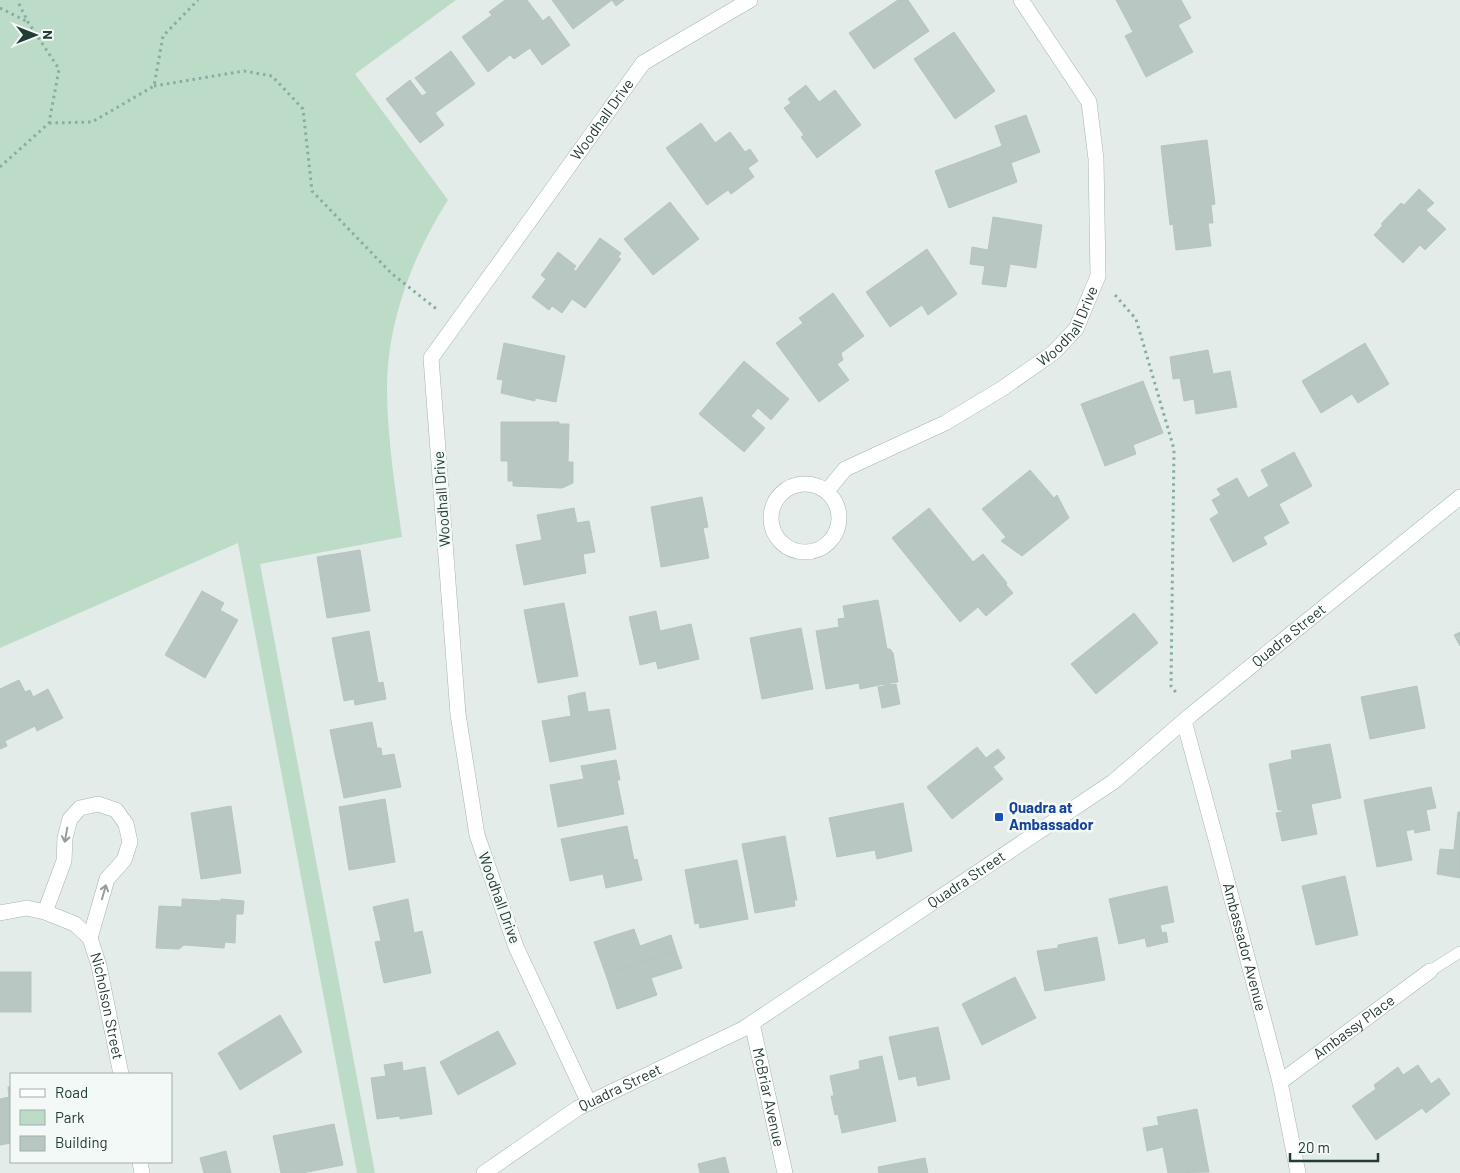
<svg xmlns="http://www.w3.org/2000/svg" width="1460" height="1173" viewBox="0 0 1460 1173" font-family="Barlow,sans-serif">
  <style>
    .green { fill: #bddcc7 }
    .building { fill: #b9c7c2; stroke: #b6c5c0 }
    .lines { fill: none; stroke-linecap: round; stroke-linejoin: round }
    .service-casing { stroke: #a6b4af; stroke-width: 12 }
    .minor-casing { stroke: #a6b4af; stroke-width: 16 }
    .secondary-casing { stroke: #a2b7b1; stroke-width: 16 }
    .path { stroke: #85aea3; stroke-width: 3; stroke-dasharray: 2.5 4; stroke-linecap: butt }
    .service { stroke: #fff; stroke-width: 11 }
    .minor { stroke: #fff; stroke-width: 15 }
    .secondary { stroke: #fff; stroke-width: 15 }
    .oneway { stroke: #929e9b }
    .transit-dot { fill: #1a4fb4; stroke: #f3f9f6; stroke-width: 2 }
    .labels { text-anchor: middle; stroke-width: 5; stroke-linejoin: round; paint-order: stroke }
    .street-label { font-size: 15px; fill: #243c37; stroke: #f3f9f6 }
    .transit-label { font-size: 15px; font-weight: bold; fill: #164399; stroke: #f3f9f6; text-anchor: start }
  </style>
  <rect width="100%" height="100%" fill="#e3ece8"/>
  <!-- green -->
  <path class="green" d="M 0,0 L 456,0 L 355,74 L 448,200 C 413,255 388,320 387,386 C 387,437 395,487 402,537 L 260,564 L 375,1173 L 357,1173 L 238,543 L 0,648 Z"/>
  <!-- building -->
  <g class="building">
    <polygon points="505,0 527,0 543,21 549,16 570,45 542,65 530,48 514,59 510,55 488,72 462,37 492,15 489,12"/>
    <polygon points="552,0 612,0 573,29"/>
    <polygon points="612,0 624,0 616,6"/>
    <polygon points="898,0 908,0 929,31 874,69 849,33"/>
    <polygon points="1116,0 1181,0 1191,18 1178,25 1193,52 1146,77 1125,36 1133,32"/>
    <polygon points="954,32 995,91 955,119 914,59"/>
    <polygon points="451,51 475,84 435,113 444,125 420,143 386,99 410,80 422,96 427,93 415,78"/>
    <polygon points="806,85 819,102 835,90 861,125 817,158 801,137 804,135 784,108 791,103 788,99"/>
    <polygon points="1026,115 1040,152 1011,163 1017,182 949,208 935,171 1002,146 995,126"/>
    <polygon points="701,123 715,143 730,132 745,152 750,149 758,161 748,168 754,177 731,194 728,190 707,205 666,148"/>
    <polygon points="1207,140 1215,204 1211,205 1213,223 1208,223 1211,246 1176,250 1173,224 1170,225 1161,146"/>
    <polygon points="1419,189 1434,203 1426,210 1446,229 1425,250 1420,245 1403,263 1374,235 1383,225 1381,224 1401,203 1404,205"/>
    <polygon points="670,202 699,239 653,275 624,239"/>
    <polygon points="993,217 1042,225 1036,268 1010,264 1006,287 982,284 985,266 970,264 972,247 988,250"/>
    <polygon points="600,238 621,253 618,257 621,259 585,308 572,299 562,313 552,306 549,310 532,297 546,279 541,275 558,252 576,266 573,270 576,271"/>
    <polygon points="927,249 957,294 928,315 922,305 890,327 866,292"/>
    <polygon points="833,293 864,336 841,353 843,360 837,364 849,380 819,402 776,343 803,323 799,318"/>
    <polygon points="504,343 565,356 556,402 535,398 535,401 501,393 503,380 497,379"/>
    <polygon points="1365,343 1389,384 1358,403 1352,394 1321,413 1302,381"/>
    <polygon points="1208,350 1213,374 1230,371 1237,407 1196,414 1194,399 1184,401 1180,378 1173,379 1170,357"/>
    <polygon points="744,361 789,399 771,420 758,408 751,416 765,428 744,452 699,414"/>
    <polygon points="1143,381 1163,433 1133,445 1136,454 1105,466 1081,404"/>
    <polygon points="501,422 559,422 559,424 569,424 568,462 573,462 573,483 562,488 513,486 513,481 508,481 508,461 501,461"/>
    <polygon points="1294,452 1312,486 1279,504 1289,523 1263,537 1267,544 1233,562 1210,519 1219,513 1212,500 1221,495 1217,489 1237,478 1248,498 1269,486 1261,470"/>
    <polygon points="1030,470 1054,498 1057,495 1069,518 1022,556 1001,541 1006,537 982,509"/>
    <polygon points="702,497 708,527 703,528 709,558 661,567 651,507"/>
    <polygon points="574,508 577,523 589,521 595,552 583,554 586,573 524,585 516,545 542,540 537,515"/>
    <polygon points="929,508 973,562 983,554 1007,583 1006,585 1013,593 986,616 978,607 960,622 892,538"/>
    <polygon points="360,550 370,611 327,618 317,557"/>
    <polygon points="202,591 224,603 220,610 238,620 205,678 165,655"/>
    <polygon points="878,600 887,649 890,649 893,653 898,682 890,683 890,685 896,684 900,704 882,708 878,687 884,686 884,684 860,689 859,683 826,689 816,631 839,627 838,619 845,618 843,606"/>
    <polygon points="564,603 578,676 538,683 524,610"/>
    <polygon points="656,611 660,631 691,624 699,659 658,669 656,661 640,665 629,617"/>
    <polygon points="1134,613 1158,643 1096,694 1071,664"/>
    <polygon points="801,628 813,689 762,699 750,638"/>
    <polygon points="369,631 378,683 383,682 386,699 355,705 354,699 344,701 332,638"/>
    <polygon points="1460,632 1460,646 1454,635"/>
    <polygon points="19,680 25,692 30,690 33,697 48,689 63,718 37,731 35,726 5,741 7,746 0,749 0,689"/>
    <polygon points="1417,686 1425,728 1370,739 1361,697"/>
    <polygon points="585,692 588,712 609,709 616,749 550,762 542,721 571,716 568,696"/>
    <polygon points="372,722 377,748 381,748 382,756 394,754 401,787 344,798 330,730"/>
    <polygon points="1330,744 1341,798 1311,804 1317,834 1282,841 1276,813 1282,812 1282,810 1278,810 1269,764 1292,759 1291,751"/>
    <polygon points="977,747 986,758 998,749 1005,758 993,767 1003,779 952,819 927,787"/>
    <polygon points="616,760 620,780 617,780 624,814 558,827 550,785 584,779 581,766"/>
    <polygon points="1431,787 1436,808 1426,810 1430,830 1415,833 1414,829 1406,831 1412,860 1377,867 1364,800"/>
    <polygon points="385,799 395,862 349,870 339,807"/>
    <polygon points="903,803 912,851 877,859 875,850 837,857 829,818"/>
    <polygon points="231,806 241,873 201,879 191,813"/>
    <polygon points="1458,812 1460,812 1460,878 1437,874 1440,849 1454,850"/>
    <polygon points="627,826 634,860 637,859 642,880 606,888 603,874 570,881 561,839"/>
    <polygon points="785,836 797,900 794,900 795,906 755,913 742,844"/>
    <polygon points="737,860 748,919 700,928 699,923 695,924 685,870"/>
    <polygon points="1345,876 1358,935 1316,945 1302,886"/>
    <polygon points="1167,886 1174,922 1160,925 1162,933 1166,932 1168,942 1147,947 1145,938 1119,944 1109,899"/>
    <polygon points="182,899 221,901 221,899 244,901 243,914 236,914 235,943 225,942 224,948 184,945 179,949 156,948 159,906 182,907"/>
    <polygon points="408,899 414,933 422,931 431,973 384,983 375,942 381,941 373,907"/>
    <polygon points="634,929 640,946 671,935 676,951 606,975 594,942"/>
    <polygon points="1097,937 1105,980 1045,991 1037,951 1058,948 1058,945"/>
    <polygon points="676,951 682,968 651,978 657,995 617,1009 606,975"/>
    <rect x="0" y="972" width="31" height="40"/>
    <polygon points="1015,977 1036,1018 982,1045 962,1004"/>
    <polygon points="280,1015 302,1052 240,1090 218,1053"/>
    <polygon points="938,1027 950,1079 918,1086 916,1076 899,1080 889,1037"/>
    <polygon points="498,1031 516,1064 458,1095 440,1062"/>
    <polygon points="882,1056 896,1121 842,1133 838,1114 835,1115 831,1096 834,1096 830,1076 860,1069 859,1061"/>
    <polygon points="402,1062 403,1071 425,1067 432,1114 400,1119 400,1116 377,1119 371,1078 386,1076 384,1065"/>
    <polygon points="1418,1065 1431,1084 1439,1078 1450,1094 1426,1113 1422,1108 1376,1140 1352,1106 1376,1089 1374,1085 1398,1067 1403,1075"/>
    <polygon points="8,1087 11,1087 11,1143 0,1145 0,1099 9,1097"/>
    <polygon points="1197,1109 1209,1172 1168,1173 1163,1147 1147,1151 1143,1128 1159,1125 1157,1117"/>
    <polygon points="334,1124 343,1165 302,1173 281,1173 273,1136"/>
    <polygon points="226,1151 231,1173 204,1173 200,1158"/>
    <polygon points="725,1157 729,1173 700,1173 698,1164"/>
    <polygon points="925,1158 928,1173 879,1173 878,1167"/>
  </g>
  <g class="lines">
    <defs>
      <polyline id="service" points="1430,971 1460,952"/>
      <g id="minor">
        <circle cx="805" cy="518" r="34"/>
        <path id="s1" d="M 827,491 L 845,469 L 945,423 L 1003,388 L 1053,353 L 1076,329 L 1098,276 L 1096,159 L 1089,102 L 1021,0"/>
        <path id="s2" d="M 1184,721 L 1217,843 L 1280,1082 L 1298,1173"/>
        <polyline points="45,912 64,861 65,838 70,819 80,808 98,804 116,810 126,824 130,842 124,860 107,879 90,938"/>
        <path id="s3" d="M 0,913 L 27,908 L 45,912 L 75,924 L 90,938 L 99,966 L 121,1074"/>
        <path id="s4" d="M 752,1023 L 785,1173"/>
        <path id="s5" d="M 1280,1082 L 1430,971"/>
        <path id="s6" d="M 589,1103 L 516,947 L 477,835 L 458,714 L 431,358 L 643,63 L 750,0"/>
        <polyline points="140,1162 142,1173"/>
      </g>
      <g id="secondary">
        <path id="s7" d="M 484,1173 L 578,1108 L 743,1029 L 1113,782 L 1192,714 L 1460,497"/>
      </g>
    </defs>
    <!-- service casing -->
    <use href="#service" class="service-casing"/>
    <!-- minor casing -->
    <use href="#minor" class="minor-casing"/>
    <!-- secondary casing -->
    <use href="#secondary" class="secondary-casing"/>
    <!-- path -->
    <g class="path">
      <polyline points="0,8 28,22"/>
      <polyline points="154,86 244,71 272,76 303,109 312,191 391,273 439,311"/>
      <polyline points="49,123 92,122 154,86 163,36 198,0"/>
      <polyline points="0,167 49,123 59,69 28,22 17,0"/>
      <polyline points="1115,295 1136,319 1174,449 1171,686 1178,695"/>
    </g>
    <!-- service -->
    <use href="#service" class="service"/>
    <!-- minor -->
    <use href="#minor" class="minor"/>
    <!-- secondary -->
    <use href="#secondary" class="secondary"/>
  </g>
  <!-- one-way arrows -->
  <defs><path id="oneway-shaft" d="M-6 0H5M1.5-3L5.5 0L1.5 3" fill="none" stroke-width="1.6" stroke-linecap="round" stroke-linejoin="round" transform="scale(1.25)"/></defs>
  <g class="oneway">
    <use href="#oneway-shaft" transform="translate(66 835) rotate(100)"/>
    <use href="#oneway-shaft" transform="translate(104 892) rotate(-74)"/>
  </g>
  <!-- markers -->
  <rect class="transit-dot" x="994" y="812" width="10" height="10" rx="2.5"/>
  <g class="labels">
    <!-- street labels -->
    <g class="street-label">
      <text dy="5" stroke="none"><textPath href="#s6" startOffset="1064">Woodhall Drive</textPath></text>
      <text dy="5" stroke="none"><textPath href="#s1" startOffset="298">Woodhall Drive</textPath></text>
      <text transform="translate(442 499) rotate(-94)" y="5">Woodhall Drive</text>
      <text dy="5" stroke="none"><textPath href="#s7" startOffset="971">Quadra Street</textPath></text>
      <text dy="5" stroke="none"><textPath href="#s7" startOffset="566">Quadra Street</textPath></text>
      <text transform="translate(499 898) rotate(70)" y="5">Woodhall Drive</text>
      <text dy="5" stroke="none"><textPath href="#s2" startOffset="234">Ambassador Avenue</textPath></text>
      <text dy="5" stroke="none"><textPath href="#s3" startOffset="169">Nicholson Street</textPath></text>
      <text dy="5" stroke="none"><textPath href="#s5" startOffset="92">Ambassy Place</textPath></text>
      <text dy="5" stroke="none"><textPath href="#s7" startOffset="161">Quadra Street</textPath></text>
      <text dy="5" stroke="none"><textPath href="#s4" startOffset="76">McBriar Avenue</textPath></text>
    </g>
    <!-- transit labels -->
    <g class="transit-label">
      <text x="1009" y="813">Quadra at<tspan x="1009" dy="17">Ambassador</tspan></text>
    </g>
  </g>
  <!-- legend -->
  <rect x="10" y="1073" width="162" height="90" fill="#f3f9f6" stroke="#a0adaa"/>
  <rect x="20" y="1089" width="25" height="8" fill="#ffffff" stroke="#a0adaa"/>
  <text x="55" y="1098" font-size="15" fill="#243c37">Road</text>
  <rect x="20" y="1110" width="25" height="15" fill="#bddcc7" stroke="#a0adaa"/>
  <text x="55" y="1123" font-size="15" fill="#243c37">Park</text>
  <rect x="20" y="1136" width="25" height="15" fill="#b9c7c2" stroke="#a0adaa"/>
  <text x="55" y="1148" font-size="15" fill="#243c37">Building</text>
  <!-- north arrow -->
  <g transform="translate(35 35) rotate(90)" stroke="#f3f9f6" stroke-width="4" paint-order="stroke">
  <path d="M0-4L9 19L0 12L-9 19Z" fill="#243c37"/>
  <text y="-8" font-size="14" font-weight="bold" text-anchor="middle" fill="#243c37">N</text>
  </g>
  <!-- scale -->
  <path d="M1290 1153v8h88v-8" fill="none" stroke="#243c37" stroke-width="2.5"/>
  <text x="1298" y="1153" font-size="15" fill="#243c37" stroke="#f3f9f6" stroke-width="4" paint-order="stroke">20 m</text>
</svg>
